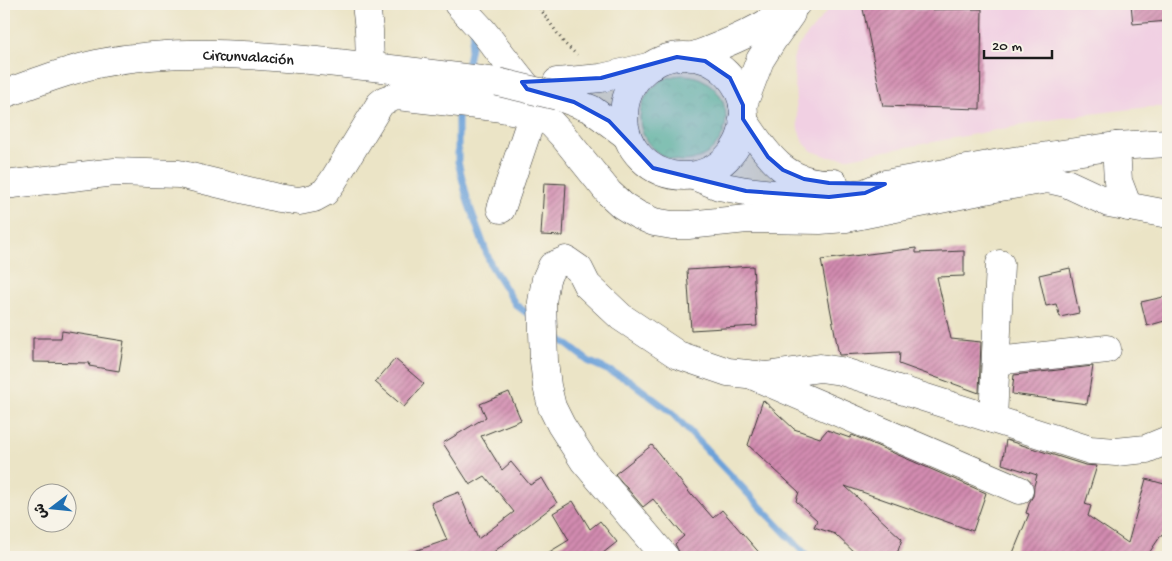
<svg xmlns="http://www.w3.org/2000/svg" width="1172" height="561" viewBox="0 0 1172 561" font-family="'Gochi Hand','Playpen Sans Arabic',sans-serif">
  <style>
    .built { fill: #f1d0e3 }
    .park { fill: url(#park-crowns); stroke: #4e785a }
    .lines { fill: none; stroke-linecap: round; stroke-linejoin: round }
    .stream { stroke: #6ca1d9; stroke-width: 7 }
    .building { fill: url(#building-hatch) }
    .minor-casing { stroke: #3b3a36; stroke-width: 29 }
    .major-casing { stroke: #3b3a36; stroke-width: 29 }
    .path { stroke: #3b3a36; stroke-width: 3; stroke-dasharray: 1 4; stroke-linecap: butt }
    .minor { stroke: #fff; stroke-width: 28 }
    .major { stroke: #fff; stroke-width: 28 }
    .major-bridge-casing { stroke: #3b3a36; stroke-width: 29; stroke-linecap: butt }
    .major-bridge { stroke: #fff; stroke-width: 28 }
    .marked { fill: #1d4ed8; fill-opacity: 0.2; stroke: #1d4ed8; stroke-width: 4; stroke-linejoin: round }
    .labels { text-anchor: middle; stroke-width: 4; stroke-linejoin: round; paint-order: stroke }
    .street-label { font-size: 16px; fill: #1c1c1c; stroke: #f7f3e8 }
  </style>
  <defs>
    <pattern id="park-crowns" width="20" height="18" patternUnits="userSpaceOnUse" patternTransform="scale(1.25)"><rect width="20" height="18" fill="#80d598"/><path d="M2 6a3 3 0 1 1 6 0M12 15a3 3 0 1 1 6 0" fill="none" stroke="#6eb682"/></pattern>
    <pattern id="building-hatch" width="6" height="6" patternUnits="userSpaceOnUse" patternTransform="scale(1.25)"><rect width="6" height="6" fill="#d28bb0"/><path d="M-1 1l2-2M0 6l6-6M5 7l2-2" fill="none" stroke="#aa718e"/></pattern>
  </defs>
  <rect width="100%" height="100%" fill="#f7f3e8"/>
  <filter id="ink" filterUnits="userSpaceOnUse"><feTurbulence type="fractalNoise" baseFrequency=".02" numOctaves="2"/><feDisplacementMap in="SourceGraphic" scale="10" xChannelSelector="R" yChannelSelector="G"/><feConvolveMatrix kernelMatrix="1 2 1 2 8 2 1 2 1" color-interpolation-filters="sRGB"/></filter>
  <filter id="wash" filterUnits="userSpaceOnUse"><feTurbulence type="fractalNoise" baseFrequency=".0096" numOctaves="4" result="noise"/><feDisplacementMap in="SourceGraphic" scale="20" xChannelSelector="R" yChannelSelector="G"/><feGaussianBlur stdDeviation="1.12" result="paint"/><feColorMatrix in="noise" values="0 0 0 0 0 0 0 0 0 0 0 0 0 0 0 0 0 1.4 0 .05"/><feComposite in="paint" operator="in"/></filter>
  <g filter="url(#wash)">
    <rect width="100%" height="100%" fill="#ebe4c6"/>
    <!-- built -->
    <polygon class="built" points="833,4 1168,4 1168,107 1148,107 1090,114 1049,120 849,158 829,157 812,151 803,142 798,129 793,59 798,46"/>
    <!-- park -->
    <circle class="park" cx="683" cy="118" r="43"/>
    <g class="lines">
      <!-- stream -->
      <g class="stream">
        <polyline points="466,72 474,31"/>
        <polyline points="458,109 458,162 468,202 491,265 516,305 535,319"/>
        <polyline points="551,332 588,361 629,380 672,413 808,557"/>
      </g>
    </g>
    <g id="blocks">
      <!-- building -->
      <g class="building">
        <polygon points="862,4 914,4 914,10 982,9 980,109 883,106"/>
        <polygon points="1131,4 1168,4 1168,21 1133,24"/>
        <polygon points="544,183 566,184 563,236 541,235"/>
        <polygon points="916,248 916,253 964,251 964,276 937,277 951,339 981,342 979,393 899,364 900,352 839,355 821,260"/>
        <polygon points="753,266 757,326 691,330 687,270"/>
        <polygon points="1070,268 1079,313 1060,317 1056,304 1046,306 1039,275"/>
        <polygon points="1168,296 1168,320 1147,326 1141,302"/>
        <polygon points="62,331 124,341 119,371 89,366 90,363 33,362 33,338 61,338"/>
        <polygon points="395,359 424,384 404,407 375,382"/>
        <polygon points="1093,366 1087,404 1012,394 1014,375"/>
        <polygon points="509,392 521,420 481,436 502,470 511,462 530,485 542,478 557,503 487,557 406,557 406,554 447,540 431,503 459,492 478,539 514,512 485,476 470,485 443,443 486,417 480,404"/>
        <polygon points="763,400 794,429 820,438 827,430 850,438 852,435 986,493 973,531 845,486 902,539 898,551 892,557 859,557 835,534 814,527 817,520 796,501 799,492 748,445"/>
        <polygon points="1006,440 1085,465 1097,466 1085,504 1091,506 1088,516 1128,543 1146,479 1168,485 1168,536 1162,534 1147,556 1148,557 1023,557 1013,553 1029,514 1026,513 1030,501 1033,496 1034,486 1037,475 1002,464"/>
        <polygon points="652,445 692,496 693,495 713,518 722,510 763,557 680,557 680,554 675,544 684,536 653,499 643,507 615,474"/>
        <polygon points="573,501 590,529 600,521 617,542 598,557 541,557 569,540 553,513"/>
      </g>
    </g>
  </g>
  <g filter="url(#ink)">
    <use href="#blocks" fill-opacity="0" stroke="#3b3a36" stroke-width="1"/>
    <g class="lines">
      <defs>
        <g id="minor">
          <polyline points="366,4 369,30 370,66"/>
          <polyline points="458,4 482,30 527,87 533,102 533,114 501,209"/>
          <path d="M 691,57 C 729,43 764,28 796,4"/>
          <polyline points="743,105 760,60 772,41 791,14"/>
          <polyline points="1116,146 1118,181 1128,207"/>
          <polyline points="4,185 115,172 179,174 278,198 299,201 314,198 325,192 333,181 380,104 385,100 397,96 495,107 533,114 543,118 552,124 564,137 609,193 622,205 638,215 654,222 672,225 688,225 747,219 820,220 846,218 1000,187 1048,179 1066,183 1109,203 1168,214"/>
          <polyline points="996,361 1107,349"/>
          <polyline points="756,377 1019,490"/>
          <polyline points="993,419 1000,264"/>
          <polyline points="665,557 584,461 561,425 552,407 547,386 544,361 542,302 546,279 552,266 566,260 579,269 587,285 621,317 678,355 728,372 766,376 820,368 841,371 1090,450 1116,452 1146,449 1168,440"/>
        </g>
        <g id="major">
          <circle cx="684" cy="116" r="60"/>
          <polyline points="557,82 601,78 652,66"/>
          <path id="s1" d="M 4,94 C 36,82 68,70 101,63 C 176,48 253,54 328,62 C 385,68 441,75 498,82"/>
          <polyline points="557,96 591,109 626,135"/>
          <path d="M 743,119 C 768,155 784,185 834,183"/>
          <polyline points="694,176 719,186 746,191 792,196 829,197 865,193 885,184 1000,163 1116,146 1168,143"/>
        </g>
      </defs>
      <!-- minor casing -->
      <use href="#minor" class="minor-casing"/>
      <!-- major casing -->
      <use href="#major" class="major-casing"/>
      <!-- path -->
      <polyline class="path" points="537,4 564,43 577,55"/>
      <!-- minor -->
      <use href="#minor" class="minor"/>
      <!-- major -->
      <use href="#major" class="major"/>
      <defs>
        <polyline id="major-bridge" points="498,82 557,96"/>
      </defs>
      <!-- major-bridge casing -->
      <use href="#major-bridge" class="major-bridge-casing"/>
      <!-- major-bridge -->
      <use href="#major-bridge" class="major-bridge"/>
    </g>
  </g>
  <!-- marked area -->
  <path class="marked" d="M 677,57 L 705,61 L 730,78 L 743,105 L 743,119 L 768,157 L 783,170 L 804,179 L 829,183 L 885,184 L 865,193 L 829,197 L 746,191 L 653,168 L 609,121 L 574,102 L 527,89 L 522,82 L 601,78 Z"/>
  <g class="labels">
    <!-- street labels -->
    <g class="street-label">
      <text dy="6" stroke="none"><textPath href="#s1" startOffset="250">Circunvalación</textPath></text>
    </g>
  </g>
  <!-- margin -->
  <rect width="1172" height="561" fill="none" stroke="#f7f3e8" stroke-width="20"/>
  <!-- north arrow -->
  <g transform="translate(52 508) rotate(254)"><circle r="24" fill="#f7f3e8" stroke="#9f9d96"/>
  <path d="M0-4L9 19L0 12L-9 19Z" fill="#1f6fb2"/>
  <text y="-8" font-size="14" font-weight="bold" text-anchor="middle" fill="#1c1c1c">ش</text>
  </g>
  <!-- scale -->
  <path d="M984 50v8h68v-8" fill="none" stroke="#1c1c1c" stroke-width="2.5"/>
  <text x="992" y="50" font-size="15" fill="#1c1c1c" stroke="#f7f3e8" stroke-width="4" paint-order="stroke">20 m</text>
</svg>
